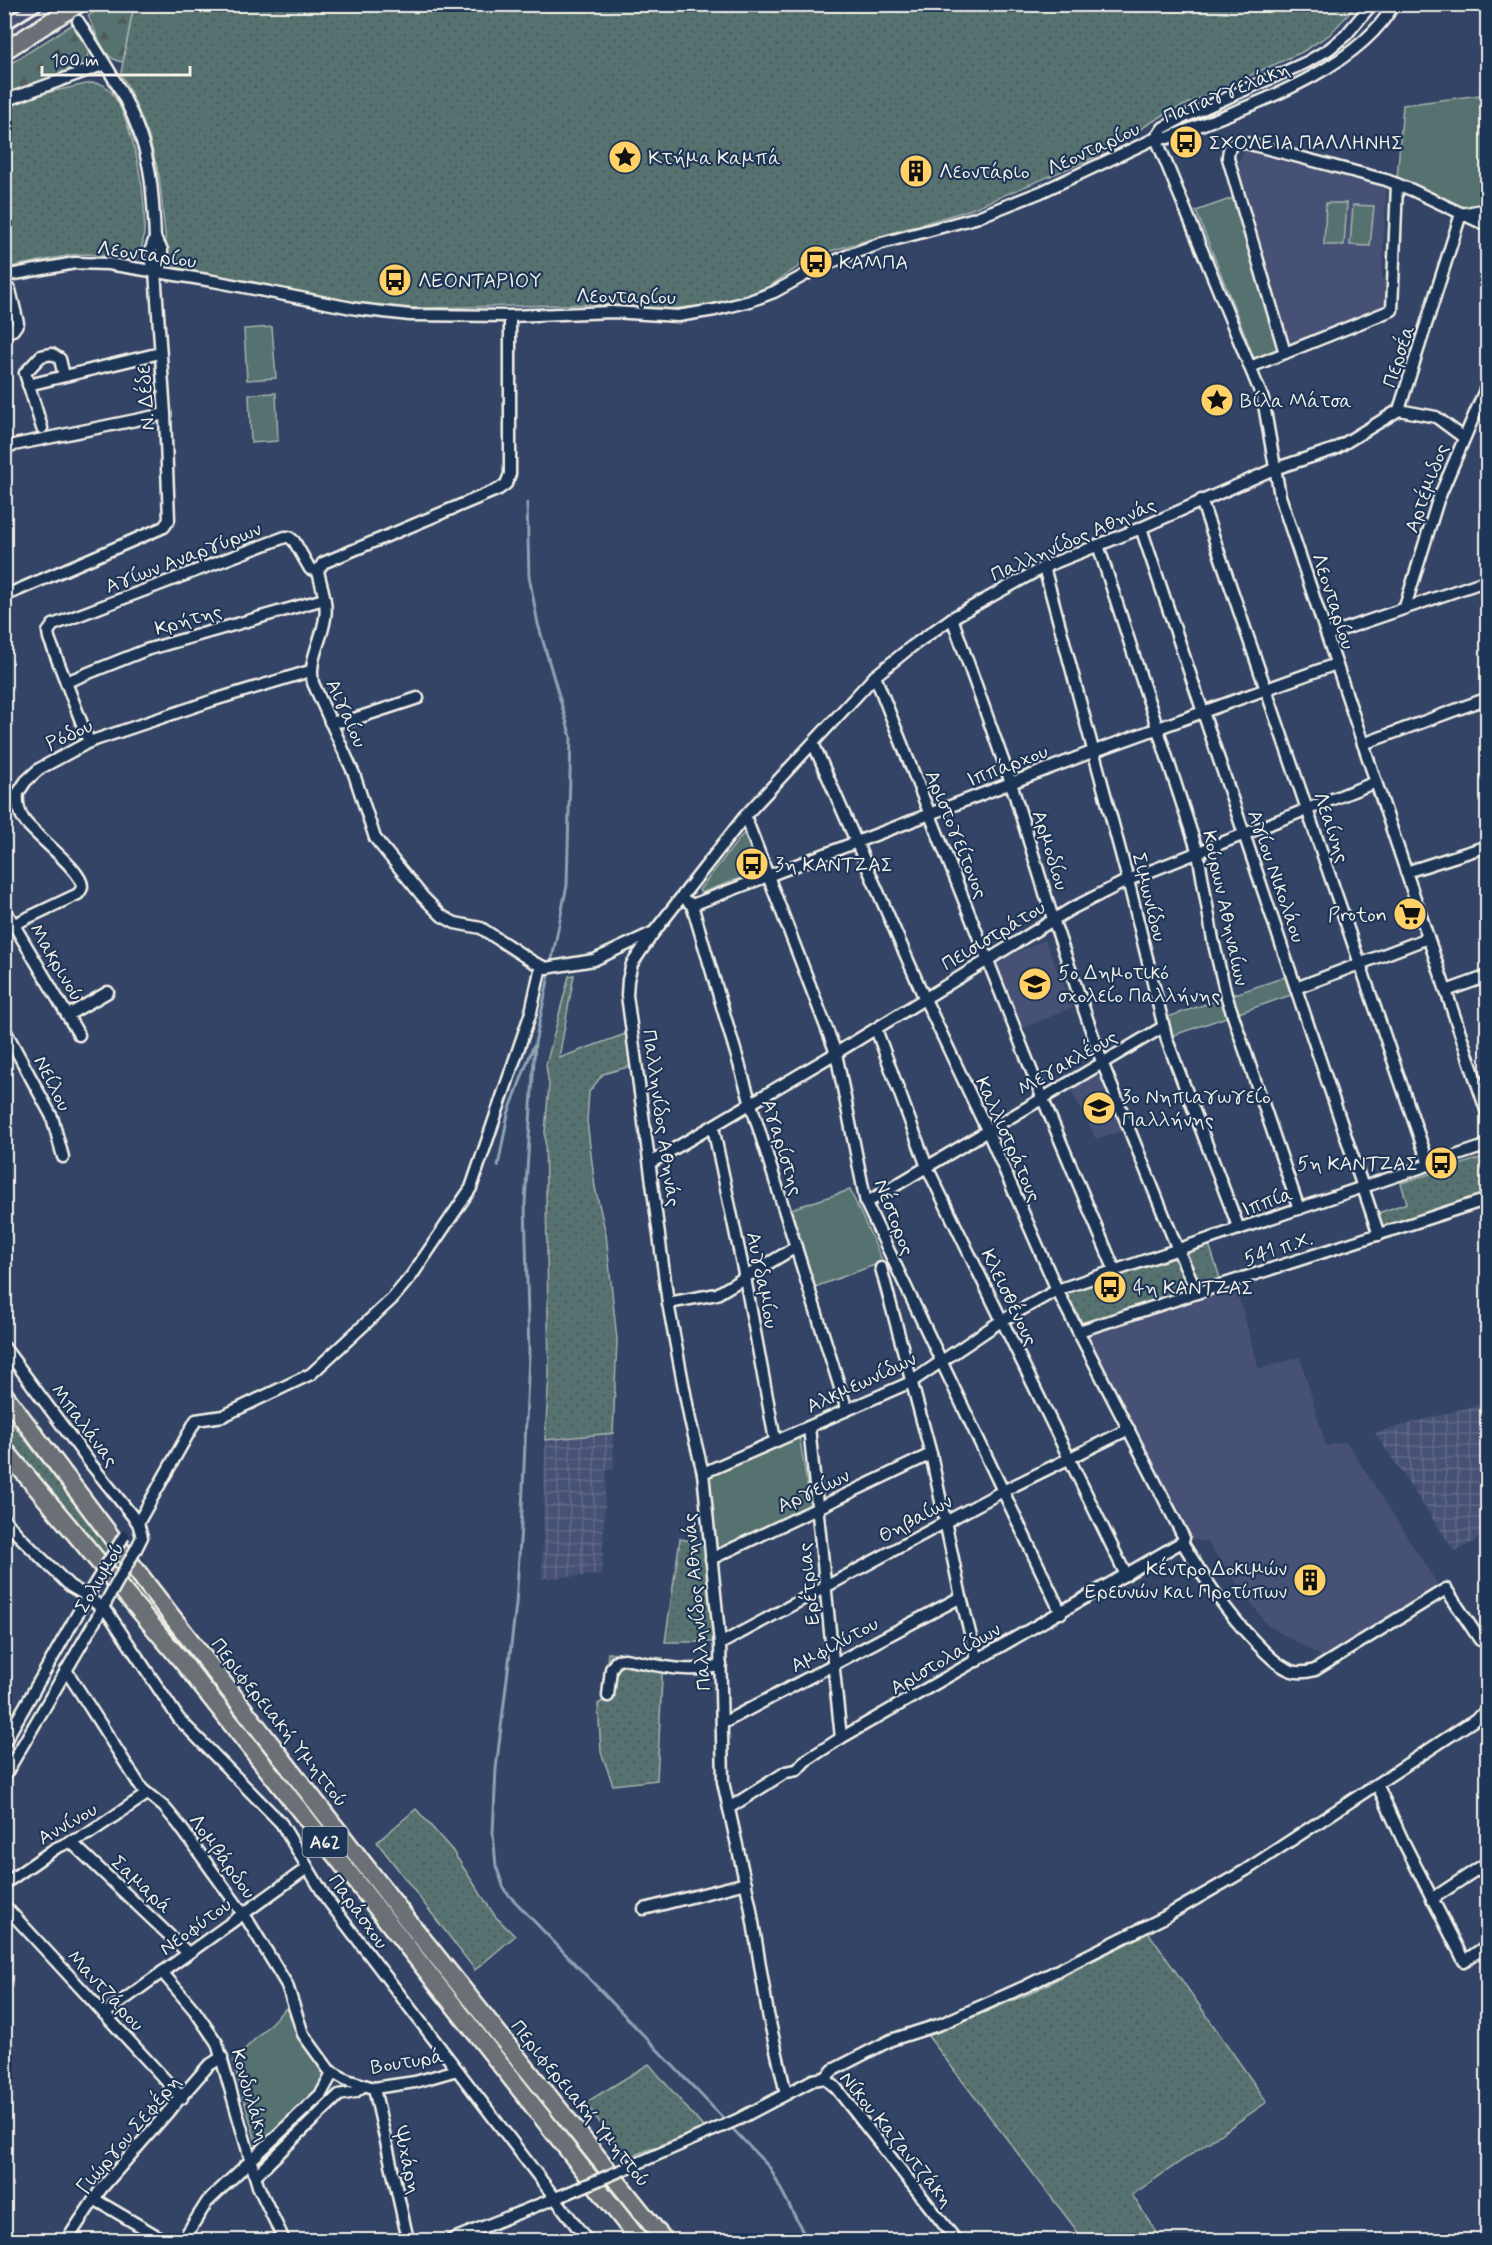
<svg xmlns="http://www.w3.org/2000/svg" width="1492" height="2245" viewBox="0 0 1492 2245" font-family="Mynerve,sans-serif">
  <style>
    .built { fill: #465174 }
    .industrial { fill: url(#industrial-grid) }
    .grass { fill: url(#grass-dots); stroke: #a5b2ac; stroke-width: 1.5 }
    .forest { fill: url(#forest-firs); stroke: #a5b2ac; stroke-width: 1.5 }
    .park { fill: #567270; stroke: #a5b2ac; stroke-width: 1.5 }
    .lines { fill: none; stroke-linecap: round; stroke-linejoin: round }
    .stream { stroke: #8ca3b3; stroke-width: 3 }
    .minor-casing { stroke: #f4f1e8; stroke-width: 15 }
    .highway-casing { stroke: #f4f1e8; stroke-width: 21 }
    .minor { stroke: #1d3557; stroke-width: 10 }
    .highway { stroke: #6a7074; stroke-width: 16 }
    .rail { stroke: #f4f1e8; stroke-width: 3 }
    .minor-bridge-casing { stroke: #f4f1e8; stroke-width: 15; stroke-linecap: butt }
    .minor-bridge { stroke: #1d3557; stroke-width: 10 }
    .labels { text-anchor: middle; stroke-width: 4.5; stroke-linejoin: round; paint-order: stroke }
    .shield { fill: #1d3557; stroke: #b4b9bc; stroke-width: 1.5 }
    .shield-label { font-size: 18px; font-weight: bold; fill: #f4f1e8 }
    .street-label { font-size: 20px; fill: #f4f1e8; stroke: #1d3557 }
    .poi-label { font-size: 20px; fill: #f4f1e8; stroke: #1d3557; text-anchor: start }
  </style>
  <defs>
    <pattern id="industrial-grid" width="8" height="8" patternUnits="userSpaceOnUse" patternTransform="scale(1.5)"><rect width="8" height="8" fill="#465174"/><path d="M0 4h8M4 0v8" fill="none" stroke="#616a88"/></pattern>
    <pattern id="grass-dots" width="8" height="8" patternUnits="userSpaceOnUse" patternTransform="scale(1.5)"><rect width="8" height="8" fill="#567270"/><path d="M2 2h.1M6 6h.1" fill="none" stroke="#4f5b59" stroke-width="1.8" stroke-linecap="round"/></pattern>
    <pattern id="forest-firs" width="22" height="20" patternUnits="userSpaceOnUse" patternTransform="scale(1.5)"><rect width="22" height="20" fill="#567270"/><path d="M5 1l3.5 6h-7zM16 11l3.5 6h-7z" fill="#4f5b59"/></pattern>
  </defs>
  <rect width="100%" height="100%" fill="#334467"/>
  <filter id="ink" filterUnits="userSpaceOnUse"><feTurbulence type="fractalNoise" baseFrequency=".0167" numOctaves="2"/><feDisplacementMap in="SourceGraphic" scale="12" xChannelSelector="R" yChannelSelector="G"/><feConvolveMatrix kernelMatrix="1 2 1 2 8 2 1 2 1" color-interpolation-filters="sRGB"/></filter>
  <g filter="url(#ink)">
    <!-- built -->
    <g class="built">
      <polygon points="5,5 5,4 57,5 5,38"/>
      <polygon points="1245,151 1386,188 1382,279 1390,280 1388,308 1287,349 1235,166"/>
      <polygon points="1045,940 1073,1007 1024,1028 996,961"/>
      <polygon points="1100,1065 1127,1129 1096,1139 1069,1086"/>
      <polygon points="1236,1287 1259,1369 1300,1357 1326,1446 1346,1441 1445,1596 1332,1667 1319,1655 1267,1625 1207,1542 1187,1538 1083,1334"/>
    </g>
    <!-- industrial -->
    <g class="industrial">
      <polygon points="1487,1402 1487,1534 1455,1552 1375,1433"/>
      <polygon points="613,1433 614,1469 606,1470 602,1575 542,1578 545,1440"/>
    </g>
    <!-- grass -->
    <g class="grass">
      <polygon points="145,5 1357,5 1329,35 1302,52 1165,114 1093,158 969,210 814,256 770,286 741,298 701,306 667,309 604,304 424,308 383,307 350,302 227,279 179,268 172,264 167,253 159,176 149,137 135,102 121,73 132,14"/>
      <path d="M 91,83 C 96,83 101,83 105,86 C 133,106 158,233 136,260 L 88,254 L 71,255 L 5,268 L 5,108 L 45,93 Z"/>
      <polygon points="574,975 559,1058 628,1033 635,1065 603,1074 589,1092 587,1121 595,1187 606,1234 617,1340 613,1433 545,1440 549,1374 545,1132 549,1085 546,1065 569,976"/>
      <polygon points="1487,1156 1487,1203 1383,1240 1375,1214 1407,1203 1401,1183"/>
      <polygon points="1209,1244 1220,1278 1083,1324 1066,1293"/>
      <polygon points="4,1413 599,2170 594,2171 5,1435"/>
      <polygon points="680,1539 707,1544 717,1642 665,1642"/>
      <polygon points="608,1653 663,1658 657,1780 613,1785 601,1752 598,1704 603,1701"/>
      <polygon points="416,1809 452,1850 495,1916 515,1936 475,1970 377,1842"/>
      <polygon points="1148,1932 1267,2102 1132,2195 1162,2240 1084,2240 928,2036 1031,1993"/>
      <polygon points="649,2064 704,2128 627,2158 585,2103"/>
    </g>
    <!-- forest -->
    <g class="forest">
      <path d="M 107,4 L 145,5 L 132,14 L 123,62 C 103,61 96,31 88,16 Z"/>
      <polygon points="73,24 89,48 87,59 68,70 5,96 5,67"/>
    </g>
    <!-- park -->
    <g class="park">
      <polygon points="1487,94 1487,206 1461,207 1397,179 1403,105"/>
      <polygon points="1233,198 1279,349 1255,360 1196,211"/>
      <polygon points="1326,203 1347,203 1344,245 1324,245"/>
      <polygon points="1353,205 1374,206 1370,246 1350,245"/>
      <polygon points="272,327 276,378 247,380 244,329"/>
      <polygon points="276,393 278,441 251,443 249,394"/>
      <polygon points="743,834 746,834 760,871 701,893 699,890"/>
      <polygon points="1285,977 1291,995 1171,1036 1165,1018"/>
      <polygon points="850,1190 883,1262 815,1287 791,1209"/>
      <polygon points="799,1435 811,1507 714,1553 708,1476"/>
      <polygon points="288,2006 326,2080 258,2149 233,2061"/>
    </g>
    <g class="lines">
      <!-- stream -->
      <g class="stream">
        <polyline points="527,503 529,576 538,624 571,737 567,885 551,964"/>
        <polyline points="550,971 535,1043 525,1203 529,1355 522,1510 516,1604 496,1769 493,1833 496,1866 505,1891 726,2121"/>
        <polyline points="498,1166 508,1114 533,1047"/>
        <polyline points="730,2126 770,2168 807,2240"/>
      </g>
      <defs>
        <g id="minor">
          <polyline points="4,101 105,64"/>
          <polyline points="1156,138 1263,399 1280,496 1488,1116"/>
          <polyline points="1156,138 1163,128 1180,119 1307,62 1329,49 1346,35 1372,4"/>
          <polyline points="155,266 161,263 162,250 155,238"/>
          <path d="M 4,276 L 75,263 L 108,264 L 213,281 L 357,309 L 410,315 L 510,316 L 612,312 L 678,316 L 715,310 L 750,301 L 774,292 L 814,270 L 851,254 L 882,243 L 975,218 L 1041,192 L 1156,138 L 1168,138 C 1238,109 1356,74 1394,4"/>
          <path d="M 510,316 L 510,474 L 506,484 L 499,489 L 323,563 L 318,571 C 321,586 328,603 325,618 C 322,641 308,659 313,683 L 354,774 L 375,838 L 423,897 L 442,916 L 455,923 L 481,928 L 533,962 L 546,968 L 594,960 L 654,932"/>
          <polyline points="4,332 13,330 18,323 10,290"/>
          <path d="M 1285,353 L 1228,158 C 1228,150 1230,145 1238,141 L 1386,180 L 1412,190 L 1488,226"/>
          <polyline points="1250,367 1392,310 1397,184"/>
          <polyline points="28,385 160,353"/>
          <polyline points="1399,410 1461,214 1488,209"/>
          <polyline points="42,428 25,373 41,356 52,354 60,359 64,376"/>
          <polyline points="4,447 165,414"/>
          <polyline points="1201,500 1429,1165"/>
          <polyline points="1141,528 1379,1235"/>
          <polyline points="1098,545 1198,853 1213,940 1226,995 1299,1209"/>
          <polyline points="1044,567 1128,880 1167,1040 1239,1229"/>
          <path d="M 4,596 L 164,527 L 169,520 L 165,414 L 155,271 L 155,266 L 151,263 L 151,249 L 155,238 C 154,215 153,192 149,169 C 139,113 108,68 78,21"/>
          <polyline points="1405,607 1438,500 1488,383"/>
          <polyline points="952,618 1011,783 1053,919 1102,1062 1178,1250 1197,1292"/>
          <polyline points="1327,635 1488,580"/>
          <polyline points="875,676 1042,1097 1115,1271"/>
          <polyline points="66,682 146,650 324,599"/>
          <polyline points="330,722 348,721 418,698"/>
          <polyline points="89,742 49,638 48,632 53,625 285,537 289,537 294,541 310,569 318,571"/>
          <polyline points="813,743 924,997 987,1130 1057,1290 1184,1538 1182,1542"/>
          <polyline points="1363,744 1488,698"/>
          <polyline points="745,816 836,1053 866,1203 1061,1613"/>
          <polyline points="1406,872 1488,846"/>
          <polyline points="688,902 692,905 751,1104 847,1410"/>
          <polyline points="692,905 1092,752 1336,664"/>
          <polyline points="4,908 79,1035"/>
          <path d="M 4,929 L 78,894 C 80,891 82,890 82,886 C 82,870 34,835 24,820 C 18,811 17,803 18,793 L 26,781 L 39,769 L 89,742 L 214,700 L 310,671"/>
          <polyline points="1296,988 1428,938"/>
          <polyline points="1446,991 1488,976"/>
          <polyline points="68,1015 108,992"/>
          <polyline points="4,1028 52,1117 63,1157"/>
          <polyline points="876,1029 927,1167 1126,1575"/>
          <polyline points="713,1127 745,1278 775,1440"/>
          <polyline points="650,1163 836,1053 1071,909 1128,880 1376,782"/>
          <polyline points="866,1203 1163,1027"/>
          <polyline points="881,1268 931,1454 961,1597 977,1661"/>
          <polyline points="668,1303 717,1294 796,1247"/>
          <polyline points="1079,1331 1488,1199"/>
          <polyline points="4,1347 90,1463 138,1523 142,1537 136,1549"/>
          <polyline points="809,1427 841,1738"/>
          <polyline points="703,1473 911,1382 1001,1321 1057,1290 1488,1145"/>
          <polyline points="4,1519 18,1535 70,1586 87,1596 108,1613 179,1719 281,1823 326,1898 587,2240"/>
          <polyline points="138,1523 196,1420 223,1416 311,1374 392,1299 412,1275 471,1188 531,1012 541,966"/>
          <path d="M 1182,1542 C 1204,1578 1226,1612 1256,1643 C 1267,1654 1278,1666 1292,1671 C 1300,1674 1308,1672 1315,1670 L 1446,1589 L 1480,1640 L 1488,1641"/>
          <polyline points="711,1559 931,1454"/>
          <polyline points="720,1644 1003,1491 1129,1429"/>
          <polyline points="66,1670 142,1789 164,1807 179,1825 247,1919 287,1985 303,2034 329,2070 347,2080 374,2088 415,2082 457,2070"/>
          <path d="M 608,1696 L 611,1669 L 617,1660 L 625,1659 C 658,1665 688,1675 721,1665"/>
          <polyline points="723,1723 961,1597"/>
          <polyline points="4,1743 90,1592"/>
          <polyline points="4,1777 105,1604"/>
          <polyline points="1377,1784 1404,1843 1464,1961 1488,1945"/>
          <polyline points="729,1808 786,1772 797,1770 805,1761 841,1738 1182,1542"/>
          <polyline points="70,1841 188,1953"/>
          <polyline points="4,1884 56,1848 88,1834 147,1794"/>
          <polyline points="1432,1899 1488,1862"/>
          <polyline points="4,1905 182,2098"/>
          <polyline points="644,1909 746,1883"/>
          <polyline points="162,1972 195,2011 217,2043 258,2186 284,2240"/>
          <polyline points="104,2014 307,1868"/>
          <polyline points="825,2078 833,2070 891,2040 941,2024 1026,1986 1163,1918 1246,1870 1488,1711"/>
          <polyline points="374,2088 408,2240"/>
          <polyline points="786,2094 768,2014 750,1904 723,1782 720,1644 703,1473 690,1420 668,1303 627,995 628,980 632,964 654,932 745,816 875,676 911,647 952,618 1044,567 1141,528 1274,469 1335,449 1399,410 1436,417 1463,437"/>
          <polyline points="636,2164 739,2119 813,2080 825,2078 836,2088 956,2240"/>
          <polyline points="255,2176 339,2095 355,2092 363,2086"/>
          <polyline points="94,2199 164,2240"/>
          <polyline points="67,2240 101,2189 208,2066 222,2057"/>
          <polyline points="183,2240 207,2202 321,2094 332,2074"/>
          <polyline points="451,2240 568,2193"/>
        </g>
        <g id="highway">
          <polyline points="4,51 78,4"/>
          <polyline points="4,1394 149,1587 409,1922 664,2240"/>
          <polyline points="4,1449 181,1660 639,2240"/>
        </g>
      </defs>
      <!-- minor casing -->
      <use href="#minor" class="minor-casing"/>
      <!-- highway casing -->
      <use href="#highway" class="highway-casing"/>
      <!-- minor -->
      <use href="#minor" class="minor"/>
      <!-- highway -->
      <use href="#highway" class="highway"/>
      <!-- rail -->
      <g class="rail">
        <polyline points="4,17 28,4"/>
        <polyline points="4,32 49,4"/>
      </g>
      <defs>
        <g id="minor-bridge">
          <polyline points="91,1590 124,1536"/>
          <polyline points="106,1602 136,1549"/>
          <polyline points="568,2193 636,2164"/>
        </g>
      </defs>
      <!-- minor-bridge casing -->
      <use href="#minor-bridge" class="minor-bridge-casing"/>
      <!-- minor-bridge -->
      <use href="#minor-bridge" class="minor-bridge"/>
    </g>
  </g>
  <!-- icons -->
  <defs>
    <symbol id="bus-disc" viewBox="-11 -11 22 22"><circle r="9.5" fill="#ffd166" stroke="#1d3557"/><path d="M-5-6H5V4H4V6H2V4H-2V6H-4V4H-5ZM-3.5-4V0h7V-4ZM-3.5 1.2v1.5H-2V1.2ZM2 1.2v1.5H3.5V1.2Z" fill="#111"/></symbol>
    <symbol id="sight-disc" viewBox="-11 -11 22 22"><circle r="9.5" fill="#ffd166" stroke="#1d3557"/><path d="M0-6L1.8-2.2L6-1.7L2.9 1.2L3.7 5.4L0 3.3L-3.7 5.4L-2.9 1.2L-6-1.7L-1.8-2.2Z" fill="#111"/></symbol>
    <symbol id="building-disc" viewBox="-11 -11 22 22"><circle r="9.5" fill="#ffd166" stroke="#1d3557"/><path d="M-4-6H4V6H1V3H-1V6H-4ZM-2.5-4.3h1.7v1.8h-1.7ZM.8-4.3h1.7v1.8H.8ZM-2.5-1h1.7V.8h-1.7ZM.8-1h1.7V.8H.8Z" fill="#111"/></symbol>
    <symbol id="supermarket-disc" viewBox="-11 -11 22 22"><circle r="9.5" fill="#ffd166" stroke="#1d3557"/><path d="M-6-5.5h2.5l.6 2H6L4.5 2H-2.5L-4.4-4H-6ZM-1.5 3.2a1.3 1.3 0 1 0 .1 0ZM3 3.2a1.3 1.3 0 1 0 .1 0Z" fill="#111"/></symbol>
    <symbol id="school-disc" viewBox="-11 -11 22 22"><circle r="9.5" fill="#ffd166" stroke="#1d3557"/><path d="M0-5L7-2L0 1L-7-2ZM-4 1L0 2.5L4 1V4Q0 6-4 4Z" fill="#111"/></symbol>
  </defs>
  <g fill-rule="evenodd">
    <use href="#bus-disc" x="1167" y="123" width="38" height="38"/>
    <use href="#sight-disc" x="606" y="138" width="38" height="38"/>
    <use href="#building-disc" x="897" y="152" width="38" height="38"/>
    <use href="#bus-disc" x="797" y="243" width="38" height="38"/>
    <use href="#bus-disc" x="376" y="261" width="38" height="38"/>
    <use href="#sight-disc" x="1198" y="381" width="38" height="38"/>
    <use href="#bus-disc" x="733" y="845" width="38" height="38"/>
    <use href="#supermarket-disc" x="1391" y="895" width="38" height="38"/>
    <use href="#school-disc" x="1016" y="965" width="38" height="38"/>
    <use href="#school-disc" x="1080" y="1089" width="38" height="38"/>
    <use href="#bus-disc" x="1422" y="1144" width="38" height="38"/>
    <use href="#bus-disc" x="1091" y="1268" width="38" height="38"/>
    <use href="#building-disc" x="1291" y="1561" width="38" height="38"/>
  </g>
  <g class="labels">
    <!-- shield labels -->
    <rect class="shield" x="302.5" y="1827" width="45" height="30" rx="4.5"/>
    <g class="shield-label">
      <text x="325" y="1848">Α62</text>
    </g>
    <!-- street labels -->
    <g class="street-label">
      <text transform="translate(1226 92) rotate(-22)" y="7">Παπαγγελάκη</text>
      <text transform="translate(1093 148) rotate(-25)" y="7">Λεονταρίου</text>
      <text transform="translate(147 254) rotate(8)" y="7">Λεονταρίου</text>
      <text transform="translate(626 296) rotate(1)" y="7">Λεονταρίου</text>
      <text transform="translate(1398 356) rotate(-72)" y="7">Περσέα</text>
      <text transform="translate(145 398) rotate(-94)" y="7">Ν. Δέδε</text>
      <text transform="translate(1426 488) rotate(-70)" y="7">Αρτέμιδος</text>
      <text transform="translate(1073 539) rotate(-24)" y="7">Παλληνίδος Αθηνάς</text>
      <text transform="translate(183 557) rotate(-21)" y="7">Αγίων Αναργύρων</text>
      <text transform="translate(1334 601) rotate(72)" y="7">Λεονταρίου</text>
      <text transform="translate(188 619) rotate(-16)" y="7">Κρήτης</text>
      <text transform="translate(347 713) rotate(66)" y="7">Αιγαίου</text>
      <text transform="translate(69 734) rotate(-25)" y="7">Ρόδου</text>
      <text transform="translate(1007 765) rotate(-21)" y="7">Ιππάρχου</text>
      <text transform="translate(1332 827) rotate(71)" y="7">Λεαίνης</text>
      <text transform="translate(957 834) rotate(68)" y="7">Αριστογείτονος</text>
      <text transform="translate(1051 850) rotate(73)" y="7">Αρμοδίου</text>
      <text transform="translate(1277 876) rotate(71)" y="7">Αγίου Νικολάου</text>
      <text transform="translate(1150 897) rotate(76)" y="7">Σιμωνίδου</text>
      <text transform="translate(1226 908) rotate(78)" y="7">Κούρων Αθηναίων</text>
      <text transform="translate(993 935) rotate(-31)" y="7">Πεισιστράτου</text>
      <text transform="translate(57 962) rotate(59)" y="7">Μακρινού</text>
      <text transform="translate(1067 1062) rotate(-30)" y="7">Μεγακλέους</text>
      <text transform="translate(53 1083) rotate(63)" y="7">Νείλου</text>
      <text transform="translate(662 1118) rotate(82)" y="7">Παλληνίδος Αθηνάς</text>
      <text transform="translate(1009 1139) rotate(66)" y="7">Καλλιστράτους</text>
      <text transform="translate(783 1147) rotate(73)" y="7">Αγαρίστης</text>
      <text transform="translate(1267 1201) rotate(-19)" y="7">Ιππία</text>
      <text transform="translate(895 1217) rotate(69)" y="7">Νέστορος</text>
      <text transform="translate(1278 1248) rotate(-18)" y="7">541 π.Χ.</text>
      <text transform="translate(763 1280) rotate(79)" y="7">Αυγδαμίου</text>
      <text transform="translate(1010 1297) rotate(64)" y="7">Κλεισθένους</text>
      <text transform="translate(861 1382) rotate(-25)" y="7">Αλκμεωνίδων</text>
      <text transform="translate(85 1425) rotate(53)" y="7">Μπαλάνας</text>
      <text transform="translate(813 1490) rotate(-25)" y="7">Αργείων</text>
      <text transform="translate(915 1518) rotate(-28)" y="7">Θηβαίων</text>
      <text transform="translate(99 1577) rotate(-60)" y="7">Σολωμού</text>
      <text transform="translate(808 1584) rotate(-96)" y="7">Ερέτριας</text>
      <text transform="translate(696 1602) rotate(-95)" y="7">Παλληνίδος Αθηνάς</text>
      <text transform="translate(834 1644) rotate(-28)" y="7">Αμφιλύτου</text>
      <text transform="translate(945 1658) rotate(-30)" y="7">Αριστολαίδων</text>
      <text transform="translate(280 1722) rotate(52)" y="7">Περιφερειακή Υμηττού</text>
      <text transform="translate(67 1823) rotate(-30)" y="7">Αννίνου</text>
      <text transform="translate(223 1856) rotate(54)" y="7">Λομβάρδου</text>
      <text transform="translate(142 1884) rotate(43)" y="7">Σαμαρά</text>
      <text transform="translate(359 1911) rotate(54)" y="7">Παράσχου</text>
      <text transform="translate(195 1926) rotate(-36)" y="7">Νεοφύτου</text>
      <text transform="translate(106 1990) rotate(47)" y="7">Μαντζάρου</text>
      <text transform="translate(407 2061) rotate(-9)" y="7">Βουτυρά</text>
      <text transform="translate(251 2095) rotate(74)" y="7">Κονδυλάκη</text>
      <text transform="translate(581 2103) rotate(51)" y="7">Περιφερειακή Υμηττού</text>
      <text transform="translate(128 2134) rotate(-50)" y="7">Γιώργου Σεφέρη</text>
      <text transform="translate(897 2139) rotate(51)" y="7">Νίκου Καζαντζάκη</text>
      <text transform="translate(408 2160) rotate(77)" y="7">Ψυχάρη</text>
    </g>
    <!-- poi labels -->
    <g class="poi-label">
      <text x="1209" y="149">ΣΧΟΛΕΙΑ ΠΑΛΛΗΝΗΣ</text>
      <text x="648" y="164">Kτήμα Καμπά</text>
      <text x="939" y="178">Λεοντάριο</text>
      <text x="839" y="269">ΚΑΜΠΑ</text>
      <text x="418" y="287">ΛΕΟΝΤΑΡΙΟΥ</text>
      <text x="1240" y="407">Βίλα Μάτσα</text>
      <text x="775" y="871">3η ΚΑΝΤΖΑΣ</text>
      <text x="1387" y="921" text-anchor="end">Proton</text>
      <text x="1058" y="979">5o Δημοτικό<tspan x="1058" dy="23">σχολείο Παλλήνης</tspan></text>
      <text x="1122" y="1103">3ο Νηπιαγωγείο<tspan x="1122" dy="23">Παλλήνης</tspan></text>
      <text x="1418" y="1170" text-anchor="end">5η ΚΑΝΤΖΑΣ</text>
      <text x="1133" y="1294">4η ΚΑΝΤΖΑΣ</text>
      <text x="1287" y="1575" text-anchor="end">Κέντρο Δοκιμών<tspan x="1287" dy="23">Ερευνών και Προτύπων</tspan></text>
    </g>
  </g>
  <!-- margin -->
  <rect width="1492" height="2245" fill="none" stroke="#1d3557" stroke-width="24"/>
  <rect x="12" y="12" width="1468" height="2221" fill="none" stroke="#f4f1e8" stroke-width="2" filter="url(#ink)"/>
  <!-- scale -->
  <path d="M42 66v9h148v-9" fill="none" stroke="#f4f1e8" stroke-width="3"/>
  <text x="51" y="66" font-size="18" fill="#f4f1e8" stroke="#1d3557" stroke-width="4.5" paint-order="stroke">100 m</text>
</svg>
